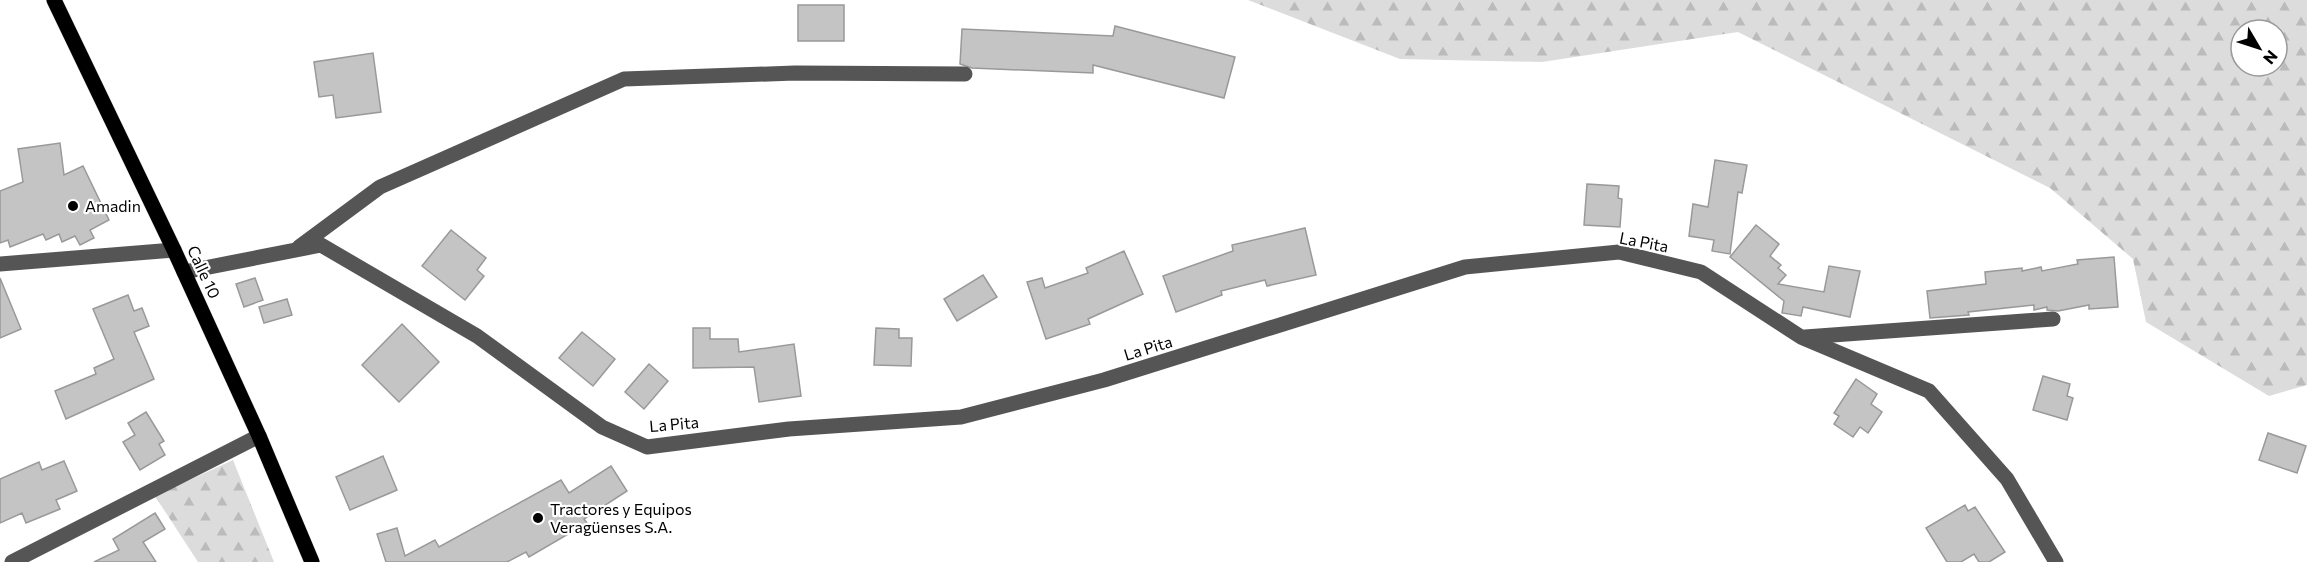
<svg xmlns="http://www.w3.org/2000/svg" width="2307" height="562" viewBox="0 0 2307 562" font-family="Commissioner,sans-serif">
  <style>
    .forest { fill: url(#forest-firs); fill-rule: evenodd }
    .building { fill: #c4c4c4; stroke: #999; stroke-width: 1.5 }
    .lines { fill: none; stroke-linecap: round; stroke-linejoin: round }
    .major-casing { stroke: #dbdbdb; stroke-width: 16 }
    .minor { stroke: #555; stroke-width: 15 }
    .major { stroke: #000; stroke-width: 15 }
    .poi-dot { fill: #000; stroke: #fff; stroke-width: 2 }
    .labels { text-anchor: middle; stroke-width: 4.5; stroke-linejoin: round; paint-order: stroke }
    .poi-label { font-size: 16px; fill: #000; stroke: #fff; text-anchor: start }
    .street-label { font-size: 16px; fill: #000; stroke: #fff }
  </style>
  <defs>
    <pattern id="forest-firs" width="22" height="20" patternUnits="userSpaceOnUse" patternTransform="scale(1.5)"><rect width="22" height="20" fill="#dcdcdc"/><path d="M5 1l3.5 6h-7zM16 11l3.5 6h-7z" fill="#bbb"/></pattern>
  </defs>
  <rect width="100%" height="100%" fill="#fff"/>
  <!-- forest -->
  <g class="forest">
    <path d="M 1248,0 L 2307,0 L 2307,385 L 2269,396 L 2146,322 L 2133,259 L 2050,188 L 1738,32 L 1542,62 L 1400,59 ZM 2241,30 L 2277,30 L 2277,66 L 2241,66 Z"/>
    <polygon points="233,460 274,562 198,562 155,496"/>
  </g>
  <!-- building -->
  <g class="building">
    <rect x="798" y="5" width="46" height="36"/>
    <polygon points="1115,26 1235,57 1224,98 1093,65 1093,73 972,68 960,64 962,29 1113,36"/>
    <polygon points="373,53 381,112 336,118 333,95 319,97 314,62"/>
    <polygon points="60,143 64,175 83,166 109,220 90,230 94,238 80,245 75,236 62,242 59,234 46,240 43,234 10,247 8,240 0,243 0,191 23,182 18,149"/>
    <polygon points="1715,160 1747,165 1742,193 1738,192 1730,254 1712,251 1714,240 1689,236 1693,204 1708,207"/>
    <polygon points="1587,184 1619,186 1618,198 1622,199 1620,227 1584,225"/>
    <polygon points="1756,225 1779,244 1770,256 1781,265 1778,268 1786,275 1778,284 1824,292 1829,266 1860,271 1850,317 1803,307 1801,316 1782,313 1784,301 1730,257"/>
    <polygon points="1305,228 1316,275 1267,286 1265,280 1221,291 1222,295 1176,312 1163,276 1233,251 1232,245"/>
    <polygon points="451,230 486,258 477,270 484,276 465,300 422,266"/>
    <polygon points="1124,251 1143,294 1088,319 1090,324 1046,339 1027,282 1042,278 1045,288 1088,273 1086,268"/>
    <polygon points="2114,257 2118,307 2089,309 2089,305 2058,311 2047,310 2047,307 2034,310 2034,305 1968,312 1969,315 1930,318 1927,291 1986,284 1985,272 2022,268 2022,271 2041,267 2042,271 2078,264 2077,260"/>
    <polygon points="983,275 997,297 957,321 944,299"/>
    <polygon points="0,278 21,329 0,338"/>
    <polygon points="255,278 263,300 244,307 236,284"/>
    <polygon points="128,295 134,311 142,308 149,326 134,332 154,379 66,419 55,391 96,374 94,368 114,359 93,309"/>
    <polygon points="287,299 292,315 264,323 259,307"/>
    <polygon points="402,324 439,362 399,402 362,365"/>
    <polygon points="693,328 710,328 710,339 738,339 739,352 794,344 801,396 759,402 754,367 693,368"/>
    <polygon points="876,328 899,329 899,338 912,338 911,366 874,365"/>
    <polygon points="582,332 615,359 593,386 559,358"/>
    <polygon points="649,364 668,381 644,409 625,392"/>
    <polygon points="2043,376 2070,384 2067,396 2073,398 2067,420 2033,410"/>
    <polygon points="1856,379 1877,394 1871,404 1882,412 1868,433 1860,427 1853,437 1834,424 1839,416 1834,413"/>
    <polygon points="146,412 164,441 159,444 165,455 140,470 123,442 135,435 128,423"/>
    <polygon points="2268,433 2306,446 2297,473 2259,460"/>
    <polygon points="383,456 397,490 350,510 336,477"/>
    <polygon points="64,461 77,491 56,500 60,509 26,523 22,513 0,523 0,479 39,462 42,470"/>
    <polygon points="611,466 627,491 584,519 587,523 529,557 526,552 507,562 386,562 377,534 397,528 405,556 435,540 439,547 561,480 569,493"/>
    <polygon points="1965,505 1968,511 1975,507 2005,552 1989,562 1979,562 1974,554 1961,562 1947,562 1926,528"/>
    <polygon points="155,513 165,529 143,542 156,562 94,562 119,550 113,539"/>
  </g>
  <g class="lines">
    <defs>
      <polyline id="major" points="54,0 174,250 259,436 312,562"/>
    </defs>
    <!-- major casing -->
    <use href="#major" class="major-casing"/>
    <!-- minor -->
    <g class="minor">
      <polyline points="299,247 380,187 624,79 795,73 965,74"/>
      <polyline points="0,264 174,250"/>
      <polyline points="184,272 321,245 477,336 602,427 647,447 789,429 961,417 1104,380 1465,267 1619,252 1701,272 1801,337 1929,391 2007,479 2056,562"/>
      <polyline points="1805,337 2053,319"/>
      <polyline points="12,562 259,436"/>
    </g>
    <!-- major -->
    <use href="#major" class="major"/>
  </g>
  <!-- markers -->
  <g class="poi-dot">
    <circle cx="73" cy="206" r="6"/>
    <circle cx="538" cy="518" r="6"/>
  </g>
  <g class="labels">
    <!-- poi labels -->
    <g class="poi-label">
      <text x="85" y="212">Amadin</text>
      <text x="550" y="515">Tractores y Equipos<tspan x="550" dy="18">Veragüenses S.A.</tspan></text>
    </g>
    <!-- street labels -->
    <g class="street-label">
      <text transform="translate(1644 242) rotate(11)" y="6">La Pita</text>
      <text transform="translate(204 272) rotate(65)" y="6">Calle 10</text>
      <text transform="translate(1148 348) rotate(-17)" y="6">La Pita</text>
      <text transform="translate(674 424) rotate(-5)" y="6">La Pita</text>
    </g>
  </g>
  <!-- north arrow -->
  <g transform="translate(2259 48) rotate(129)"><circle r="28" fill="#ffffff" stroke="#999999" stroke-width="1.5"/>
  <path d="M0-4.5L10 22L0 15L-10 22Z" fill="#000000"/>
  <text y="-9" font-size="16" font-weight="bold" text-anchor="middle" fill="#000000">N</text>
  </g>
</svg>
